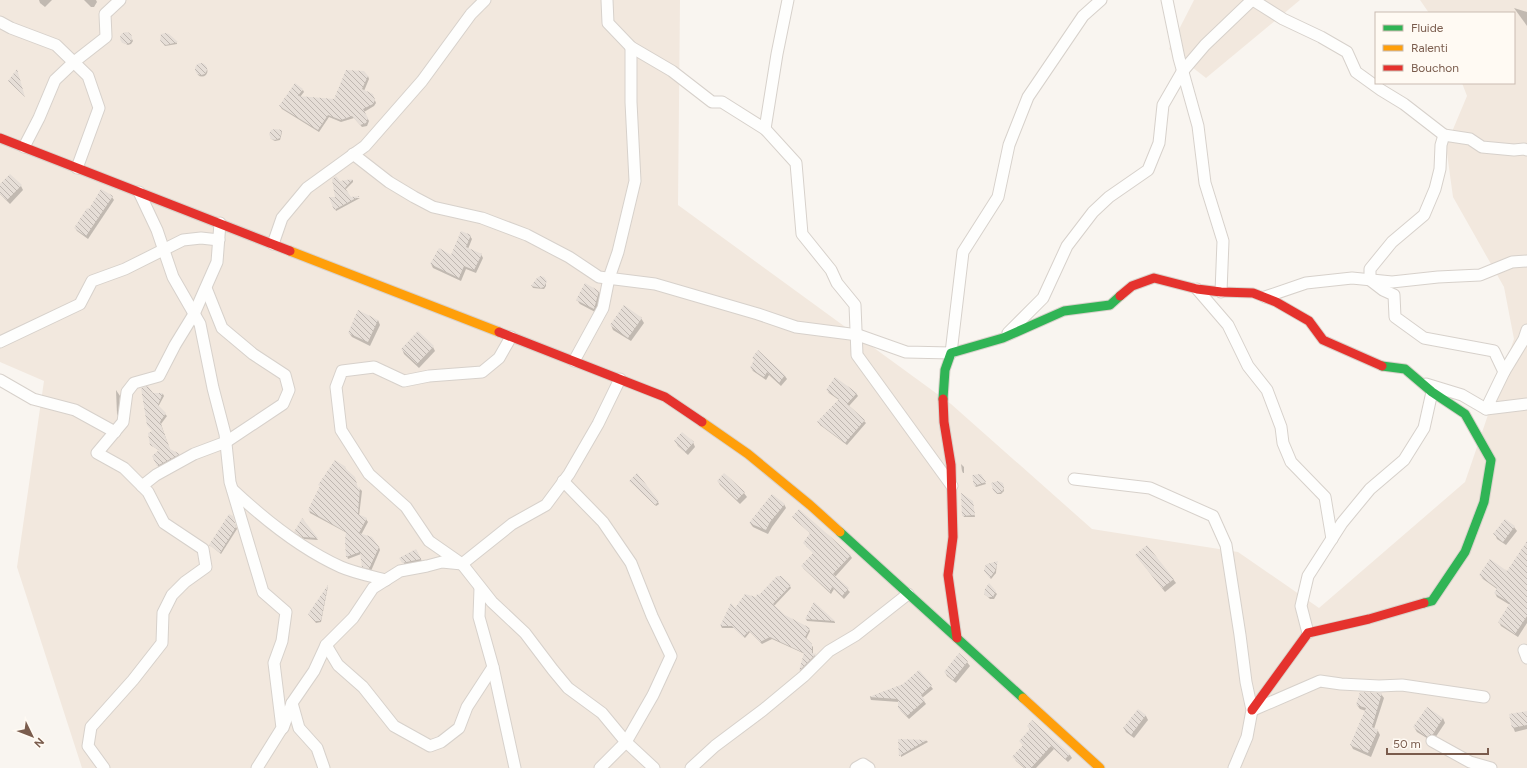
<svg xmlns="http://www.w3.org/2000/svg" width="1527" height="768" viewBox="0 0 1527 768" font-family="Figtree,sans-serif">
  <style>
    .residential { fill: #f2e8de }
    .shadow { fill: #0003 }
    .building { fill: url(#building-back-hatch) }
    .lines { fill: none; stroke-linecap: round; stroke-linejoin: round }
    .street-casing { stroke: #d7d1cb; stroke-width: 13 }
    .fast-casing { stroke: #d9d2cb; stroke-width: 11 }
    .slow-casing { stroke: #d9d2cb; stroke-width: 11 }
    .jam-casing { stroke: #d9d2cb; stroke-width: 11 }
    .street { stroke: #fefefd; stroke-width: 11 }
    .fast { stroke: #30b455; stroke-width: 9 }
    .slow { stroke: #ff9f0a; stroke-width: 9 }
    .jam { stroke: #e5322d; stroke-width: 9 }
  </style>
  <defs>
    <pattern id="building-back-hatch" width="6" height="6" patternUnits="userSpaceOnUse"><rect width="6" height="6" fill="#e6ded7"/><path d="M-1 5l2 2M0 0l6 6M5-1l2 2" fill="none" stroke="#bfb7b1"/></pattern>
  </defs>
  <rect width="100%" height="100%" fill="#f9f5f0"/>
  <!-- residential -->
  <g class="residential">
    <polygon points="0,0 680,0 678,205 951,404 1092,529 1238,552 1319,608 1465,482 1514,339 1504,287 1453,197 1446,146 1467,96 1462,83 1514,83 1514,13 1429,13 1420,0 1527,0 1527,768 82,768 17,567 44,381 0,362"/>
    <polygon points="1194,0 1300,0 1206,78 1169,49"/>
  </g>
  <!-- shadow -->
  <g class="shadow">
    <polygon points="39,0 52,0 45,7 40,3"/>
    <polygon points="84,0 96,0 97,2 94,7 91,7"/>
    <polygon points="1514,8 1527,12 1527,26"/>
    <polygon points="126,33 130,35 133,41 131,44 128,45 124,43 122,37"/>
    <polygon points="167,34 177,43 177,44 165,46 162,42"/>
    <circle cx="202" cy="71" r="5.5"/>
    <polygon points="368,76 369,79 364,91 374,98 376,103 374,106 364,112 369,121 367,126 362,127 354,118 341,122 329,117 319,132 282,109 280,106 303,90 304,92 300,97 334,100"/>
    <polygon points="281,130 282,132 280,140 275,141 273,140 271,138"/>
    <polygon points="353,180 353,182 345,190 350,198 360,198 336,211 331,198 336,198 339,182"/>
    <polygon points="0,186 21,186 23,190 10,204 0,194"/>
    <polygon points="112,197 114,200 88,239 77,231 75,228"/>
    <polygon points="470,236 472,239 468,249 481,254 483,258 476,273 466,269 461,281 433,268 431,264 452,256"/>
    <polygon points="546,282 546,286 544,289 533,288 532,286"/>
    <polygon points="599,292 601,296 597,313 580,304 577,300"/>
    <polygon points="641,318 644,323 631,341 613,330 611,325"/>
    <polygon points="378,320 380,325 370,346 352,337 349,333"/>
    <polygon points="433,347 435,351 419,368 404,354 402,349"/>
    <polygon points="758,352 785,376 787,379 781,386 769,375 766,380 753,371 751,368"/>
    <polygon points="116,390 120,396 118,416 117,414"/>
    <polygon points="827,390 856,393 858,396 849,406 866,423 847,445 820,425 819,422 839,400 829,393"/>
    <polygon points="153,394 163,394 164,396 158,407 167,416 161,424 170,450 180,456 159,468 153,457 160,451 151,445 153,432"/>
    <polygon points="675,441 693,442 695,447 688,455 678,446"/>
    <polygon points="336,462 345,468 358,489 360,489 362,491 359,516 366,519 368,522 361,535 379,547 380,550 371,571 365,570 361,554 348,559 347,556 347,533 310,513 309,510"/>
    <polygon points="961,464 964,467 964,473 963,473 962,471"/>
    <polygon points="982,477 986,484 976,487 975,486"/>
    <polygon points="630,481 658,502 659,504 656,506"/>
    <polygon points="718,481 744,493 747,497 740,504 720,485"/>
    <polygon points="992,484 1003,486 1004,491 1001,494 997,494"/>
    <polygon points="972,502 975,517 964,517 963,515"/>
    <polygon points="784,504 786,508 772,527 768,534 753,527 750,523"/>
    <polygon points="793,517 850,555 852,558 835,577 850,592 844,599 834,589 831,594 804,569 802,566 814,553 806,546 811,534"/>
    <polygon points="233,519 237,529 221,554 210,545"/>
    <polygon points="303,520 318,540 304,539 297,534"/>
    <polygon points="1514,527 1517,531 1506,545 1497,539 1495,534"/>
    <polygon points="1527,543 1527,623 1518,637 1501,626 1499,622 1510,605 1497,597 1495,593 1497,589 1483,579 1480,575 1507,573"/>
    <polygon points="416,550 423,563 406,567 401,558"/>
    <polygon points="1139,559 1173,579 1176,583 1165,592"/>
    <polygon points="997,562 996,573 991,579 986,573"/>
    <polygon points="328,586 321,622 316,623 309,614"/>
    <polygon points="790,586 791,588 774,606 785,616 809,629 810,631 806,639 813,647 813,654 817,657 801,673 800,671 805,654 772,639 762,644 750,632 745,638 734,628 722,628 721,626 732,605 735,610 760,596"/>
    <polygon points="995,592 997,594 994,599 990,599 985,594"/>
    <polygon points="814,603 835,622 835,623 807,621 806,619"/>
    <polygon points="967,662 970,666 956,683 947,676 945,672"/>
    <polygon points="919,671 933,689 922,698 926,704 909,719 901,711 899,708 899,702 871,700 870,697 903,685"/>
    <polygon points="1381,694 1384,698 1374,729 1378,731 1380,735 1371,757 1353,749 1351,745 1366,711 1360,709 1357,705"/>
    <polygon points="1138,710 1146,716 1148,720 1134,738 1126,732 1124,728"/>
    <polygon points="1527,712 1527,729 1515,732 1513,727"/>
    <polygon points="1443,718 1445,723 1435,738 1430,740 1417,732 1414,727"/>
    <polygon points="1032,721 1070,755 1072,758 1068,762 1054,749 1036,768 1024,768 1016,761 1014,757 1024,746 1020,741 1030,730 1028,726"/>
    <polygon points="899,740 927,741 928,742 901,757"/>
  </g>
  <!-- building -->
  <g class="building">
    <circle cx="126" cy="38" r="6"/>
    <polygon points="165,33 169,34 178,42 166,45 162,43 160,40 161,34"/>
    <circle cx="201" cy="69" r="6"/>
    <polygon points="17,69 25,97 8,81"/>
    <polygon points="346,70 364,71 368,76 362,89 373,94 375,100 373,104 363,109 368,118 366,123 360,125 352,116 341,120 328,115 318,130 279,106 295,83 303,89 298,96 334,99"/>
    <polygon points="275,129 282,130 280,138 275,140 271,139 269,134 271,130"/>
    <polygon points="10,174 22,185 7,200 0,194 0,184"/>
    <polygon points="336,176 340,181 353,179 345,188 351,197 360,196 334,210 329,197 335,197 332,179"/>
    <polygon points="101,189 113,196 86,236 74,228 87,208 89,209"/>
    <polygon points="461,231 471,235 466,247 482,254 474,270 464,266 459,278 430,264 439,248 451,255"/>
    <polygon points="540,276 544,277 547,281 544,287 541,288 531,286 537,278"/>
    <polygon points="585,283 599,291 594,309 576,300"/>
    <polygon points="624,305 642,318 628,338 610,325"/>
    <polygon points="358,310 378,320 368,342 348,333"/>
    <polygon points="418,331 434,346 417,364 401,349"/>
    <polygon points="758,350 785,375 779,383 767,372 764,377 750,368 754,360 752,358"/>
    <polygon points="835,377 857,393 847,404 865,420 845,443 817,422 839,399 826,390"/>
    <polygon points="148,386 153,393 163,393 158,405 166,413 160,422 170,449 180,454 157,466 152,456 159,450 150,445 148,433 152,431 147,425 141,388"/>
    <polygon points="682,432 694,442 685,452 674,441"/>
    <polygon points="335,460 346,467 345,468 355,477 358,488 360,487 358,514 367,518 359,533 372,537 379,547 369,569 362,567 360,552 346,557 345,540 346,532 308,510 320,486 318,485"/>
    <polygon points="637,473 659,501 655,505 629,481"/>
    <polygon points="724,473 745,492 737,500 717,481"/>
    <polygon points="981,474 986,482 974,486 972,475"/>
    <polygon points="998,481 1003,483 1004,487 1002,492 998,493 995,493 993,490 991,483"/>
    <polygon points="961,493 973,501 975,515 962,516"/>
    <polygon points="772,494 785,504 770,522 766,530 749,523"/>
    <polygon points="799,509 851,555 833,574 849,588 842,596 832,587 830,592 801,566 813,553 803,543 810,533 792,517"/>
    <polygon points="229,514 233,516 236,527 220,553 209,545"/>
    <polygon points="302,518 318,538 302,537 294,532"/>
    <polygon points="1505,519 1515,526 1503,542 1493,534"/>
    <polygon points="1527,541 1527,616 1515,634 1498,622 1510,603 1494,593 1497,588 1479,575 1490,559 1507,571"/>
    <polygon points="1147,545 1174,579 1162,588 1135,555"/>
    <polygon points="416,549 421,559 402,563 399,558"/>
    <polygon points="998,561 995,571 990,578 984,571 985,566 987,564"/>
    <polygon points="777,576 781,576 791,585 773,604 785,615 810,628 805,637 812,644 812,653 816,654 799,671 804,653 770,637 760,642 749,631 743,637 732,626 720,626 731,603 735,608 745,594 756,597 757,594 759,595"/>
    <polygon points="989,583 996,591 993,597 988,597 984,594 985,589"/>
    <polygon points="328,585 321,621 314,621 308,614"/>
    <polygon points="814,602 835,621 805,619"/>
    <polygon points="959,653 968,661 953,680 944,672"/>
    <polygon points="919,670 932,685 921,695 925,700 907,716 898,708 898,699 869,697 903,684"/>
    <polygon points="1360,692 1382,693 1372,727 1378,730 1368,753 1350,745 1366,708 1356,705"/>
    <polygon points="1427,707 1443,718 1433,734 1427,737 1413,727"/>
    <polygon points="1138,709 1146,715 1131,735 1123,728"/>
    <polygon points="1527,711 1527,725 1512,728 1509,714"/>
    <polygon points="1032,720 1070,754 1065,759 1051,746 1031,768 1025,768 1012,757 1023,745 1019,741 1030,729 1027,726"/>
    <polygon points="898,739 927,740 899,756"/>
  </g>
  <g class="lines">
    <defs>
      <g id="street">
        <polyline points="607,0 608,23 631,47 672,71 712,102 722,102 765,129 796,163 802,234 831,270 837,283 855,305 857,355 952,486"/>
        <polyline points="1167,0 1179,58 1198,126 1205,183 1223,241 1221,292"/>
        <polyline points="1253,0 1283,19 1321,37 1347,52 1356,72 1381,90 1404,104 1444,135"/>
        <polyline points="0,22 11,28 56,45 88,76 99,108 77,168"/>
        <polyline points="765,129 777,54 788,0"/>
        <polyline points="24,147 39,118 55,80 74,62 106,37 105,14 120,0"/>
        <polyline points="1527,150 1524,149 1514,150 1482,147 1470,139 1444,135 1441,145 1440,169 1435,189 1424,215 1392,242 1370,269 1370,280 1383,290 1394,295 1395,317 1424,338 1494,351 1504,372 1486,409 1527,404"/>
        <polyline points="353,154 389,182 414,197 433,207 482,218 527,235 569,257 599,277 655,284 758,314 796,327 858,335 906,352 951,353 963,252 998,197 1009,145 1028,97 1083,16 1101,0"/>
        <polyline points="139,192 157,230 173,277 200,324 213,388 225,434 230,482 263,592 286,612 282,641 274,663 282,728 257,768"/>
        <polyline points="273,244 282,218 307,188 365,146 422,81 471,14 485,0"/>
        <polyline points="1197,289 1228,325 1248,366 1267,390 1281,427 1283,443 1291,462 1325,497 1332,539"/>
        <polyline points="1265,297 1306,283 1352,278 1392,282 1438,277 1480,275 1512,262 1527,261"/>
        <polyline points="1008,333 1043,298 1067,246 1093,212 1109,197 1148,170 1159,143 1163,105 1182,72 1205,45 1252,0"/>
        <polyline points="511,337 499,358 482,372 429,376 404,381 374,367 342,371 336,387 341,430 369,474 406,507 429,541 462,564 492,602 525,633 553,670 568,688 602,713 626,742 654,768"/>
        <polyline points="0,342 80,304 92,281 125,269 183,240 201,238 219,240"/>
        <polyline points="574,361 603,308 609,278 618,252 635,181 631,102 631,47"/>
        <polyline points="1504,372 1524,339 1527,330"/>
        <polyline points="0,380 33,399 75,410 115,432"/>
        <polyline points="1426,384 1462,395 1486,409"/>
        <polyline points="1074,479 1150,488 1213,516 1226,545 1240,635 1246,682 1252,710 1247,737 1234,768"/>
        <polyline points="563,481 603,522 631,563 652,616 671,656 653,695 626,742 600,768"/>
        <polyline points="142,486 156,475 194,454 226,442 283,404 289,390 285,375 253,354 222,328 206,288"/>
        <path d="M 233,490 C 265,520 301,549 341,567 C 355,573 371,576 386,580"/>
        <polyline points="480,588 479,617 493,667 515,768"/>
        <polyline points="1308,633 1301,606 1308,576 1342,523 1370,489 1404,460 1424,428 1432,392"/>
        <polyline points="326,645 338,665 363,687 394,726 430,746 441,742 459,728 467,707 493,667"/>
        <polyline points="1524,650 1527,658"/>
        <polyline points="292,703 299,728 317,748 324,768"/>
        <polyline points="1253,710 1320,681 1341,684 1379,686 1402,685 1484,697"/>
        <polyline points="283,728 292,703 314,671 326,645 353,618 373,588 400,571 427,566 442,562 462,564 512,524 546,505 569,474 598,424 620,379"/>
        <polyline points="1432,741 1470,762 1491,768"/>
        <polyline points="104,768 88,746 91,727 133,680 162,643 163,613 172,595 185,582 206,567 203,549 164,523 148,492 124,468 97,453 123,422 127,392 134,383 159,376 175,345 194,314 217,262 220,223"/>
        <polyline points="691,768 715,746 763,710 804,676 829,651 856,635 908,594"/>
        <polyline points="856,768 863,764 869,768"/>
      </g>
      <g id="fast">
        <polyline points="1382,366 1405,369 1432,392 1465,414 1491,460 1484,502 1465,552 1432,601 1424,603"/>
        <polyline points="943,399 945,370 951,353 1003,338 1064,311 1110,305 1120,296"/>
        <polyline points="840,532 1023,698"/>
      </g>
      <g id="slow">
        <polyline points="290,251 499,332"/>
        <polyline points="702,422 748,454 810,505 840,532"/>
        <polyline points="1023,698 1100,768"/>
      </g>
      <g id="jam">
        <polyline points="0,138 290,251"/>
        <polyline points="1120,296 1132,286 1154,278 1197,289 1221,292 1253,293 1276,302 1309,321 1323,340 1382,366"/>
        <polyline points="499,332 665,397 702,422"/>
        <polyline points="943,399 944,422 951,465 953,537 948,575 957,638"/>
        <polyline points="1252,710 1308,633 1369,619 1424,603"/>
      </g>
    </defs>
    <!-- street casing -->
    <use href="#street" class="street-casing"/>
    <!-- fast casing -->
    <use href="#fast" class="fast-casing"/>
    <!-- slow casing -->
    <use href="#slow" class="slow-casing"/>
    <!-- jam casing -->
    <use href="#jam" class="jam-casing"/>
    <!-- street -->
    <use href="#street" class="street"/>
    <!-- fast -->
    <use href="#fast" class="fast"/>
    <!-- slow -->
    <use href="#slow" class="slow"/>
    <!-- jam -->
    <use href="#jam" class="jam"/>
  </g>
  <!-- legend -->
  <rect x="1375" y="12" width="140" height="72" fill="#fffaf3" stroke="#cabbb1"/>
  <rect x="1383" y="25" width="20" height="6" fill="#30b455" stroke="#cabbb1"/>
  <text x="1411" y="32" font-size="12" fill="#7a5c4d">Fluide</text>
  <rect x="1383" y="45" width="20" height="6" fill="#ff9f0a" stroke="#cabbb1"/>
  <text x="1411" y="52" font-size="12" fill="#7a5c4d">Ralenti</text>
  <rect x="1383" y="65" width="20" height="6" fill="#e5322d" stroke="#cabbb1"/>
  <text x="1411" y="72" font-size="12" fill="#7a5c4d">Bouchon</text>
  <!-- north arrow -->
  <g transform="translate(32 736) rotate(133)" stroke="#fffaf3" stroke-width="3" paint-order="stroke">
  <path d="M0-3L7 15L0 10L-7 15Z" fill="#7a5c4d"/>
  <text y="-6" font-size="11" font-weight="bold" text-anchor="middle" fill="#7a5c4d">N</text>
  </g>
  <!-- scale -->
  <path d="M1387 748v6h101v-6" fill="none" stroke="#7a5c4d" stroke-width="2"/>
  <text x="1393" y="748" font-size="12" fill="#7a5c4d" stroke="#fffaf3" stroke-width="3" paint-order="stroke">50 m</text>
</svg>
